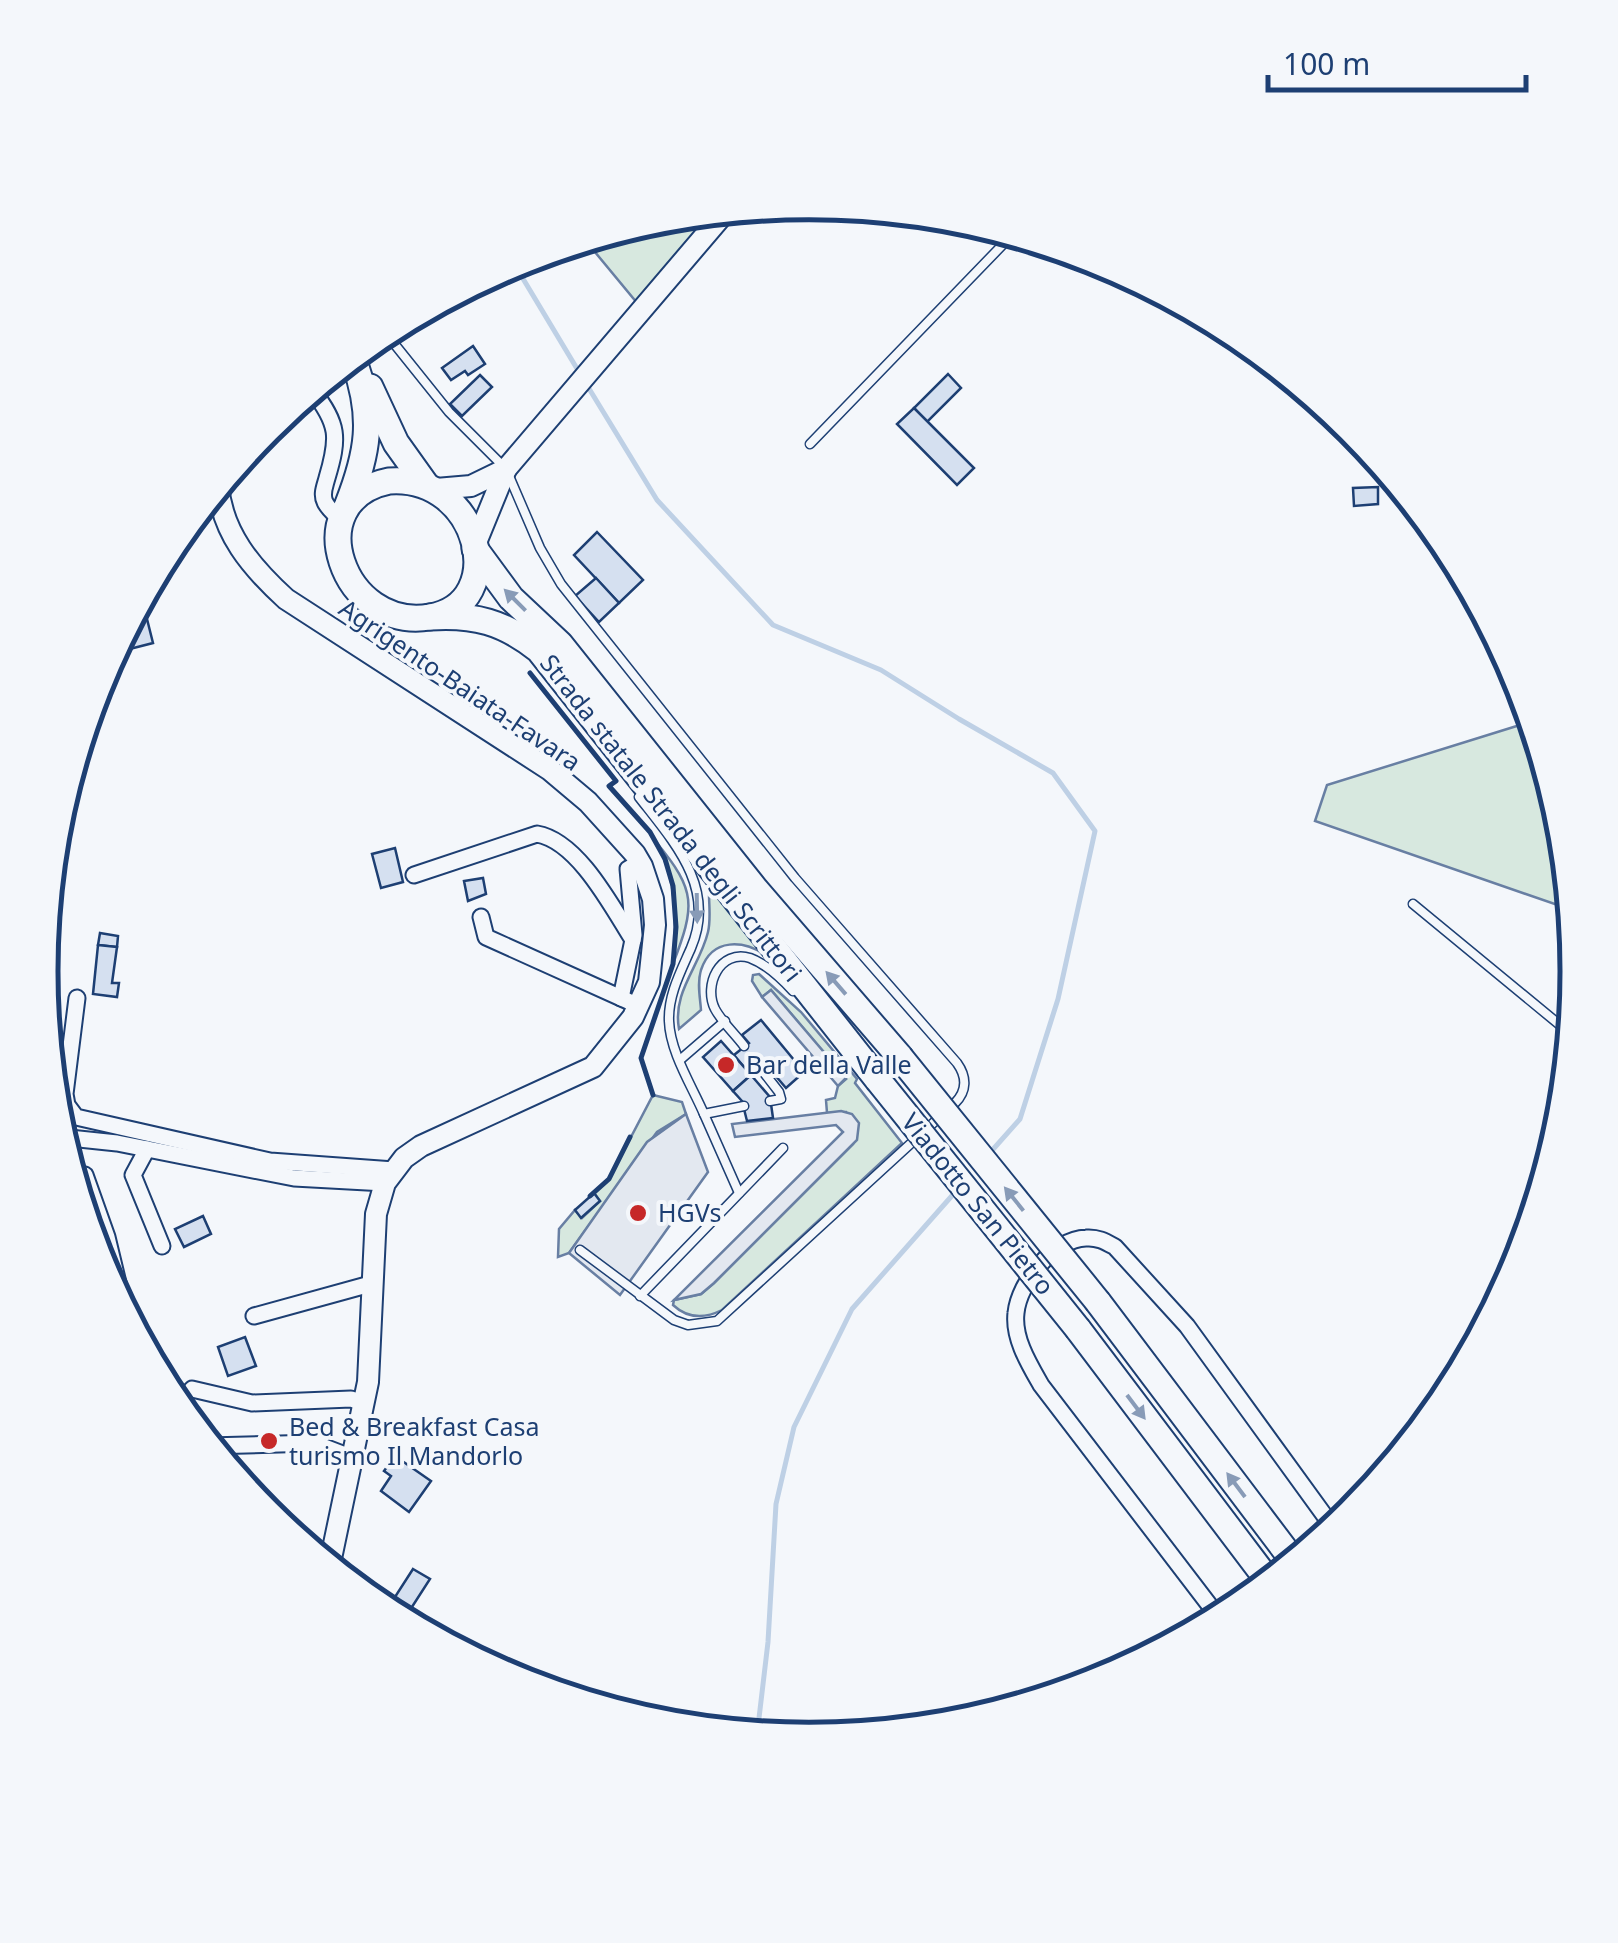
<svg xmlns="http://www.w3.org/2000/svg" width="1618" height="1943" viewBox="0 0 1618 1943" font-family="'Noto Sans',sans-serif">
  <style>
    .green { fill: #d7e8df; stroke: #687fa3; stroke-width: 2.5 }
    .parking { fill: #e3e8f0; stroke: #687fa3; stroke-width: 2.5 }
    .lines { fill: none; stroke-linecap: round; stroke-linejoin: round }
    .stream { stroke: #bed0e5; stroke-width: 5 }
    .building { fill: #d5e0f0; stroke: #1d3f73; stroke-width: 2.5 }
    .service-casing { stroke: #1d3f73; stroke-width: 11 }
    .minor-casing { stroke: #1d3f73; stroke-width: 19 }
    .tertiary-casing { stroke: #1d3f73; stroke-width: 24 }
    .primary-casing { stroke: #1d3f73; stroke-width: 29 }
    .trunk-casing { stroke: #1d3f73; stroke-width: 29 }
    .service { stroke: #f4f7fb; stroke-width: 8 }
    .minor { stroke: #f4f7fb; stroke-width: 15 }
    .tertiary { stroke: #f4f7fb; stroke-width: 20 }
    .primary { stroke: #f4f7fb; stroke-width: 25 }
    .trunk { stroke: #f4f7fb; stroke-width: 25 }
    .trunk-bridge-casing { stroke: #1d3f73; stroke-width: 29; stroke-linecap: butt }
    .trunk-bridge { stroke: #f4f7fb; stroke-width: 25 }
    .wall { stroke: #1d3f73; stroke-width: 5 }
    .oneway { fill: #889bb7 }
    .poi-dot { fill: #c62828; stroke: #f4f7fb; stroke-width: 4 }
    .labels { text-anchor: middle; stroke-width: 8; stroke-linejoin: round; paint-order: stroke }
    .street-label { font-size: 25px; fill: #1d3f73; stroke: #f4f7fb }
    .poi-label { font-size: 25px; fill: #1d3f73; stroke: #f4f7fb; text-anchor: start }
    .rim { fill: none; stroke: #1d3f73; stroke-width: 5 }
  </style>
  <rect width="100%" height="100%" fill="#f4f7fb"/>
  <!-- green -->
  <g class="green">
    <polygon points="715,212 638,304 585,240 660,217"/>
    <polygon points="1533,721 1563,822 1572,910 1315,821 1327,785"/>
    <path d="M 656,842 C 697,891 695,906 673,964 C 676,921 678,880 656,842 Z"/>
    <path d="M 715,888 L 767,956 C 744,940 712,937 701,970 C 697,983 700,997 701,1010 L 679,1029 C 672,992 700,966 708,932 C 711,920 709,906 709,893 Z"/>
    <path d="M 759,974 L 801,1012 L 857,1079 L 855,1083 L 902,1143 L 722,1310 C 704,1319 688,1319 673,1305 L 674,1300 L 701,1294 L 714,1283 L 853,1144 L 846,1112 L 827,1113 L 826,1100 L 835,1098 L 838,1086 L 846,1079 L 771,990 L 762,997 L 752,981 L 753,975 Z"/>
    <polygon points="653,1095 682,1102 686,1114 657,1132 569,1253 558,1257 559,1229 575,1210 582,1218 600,1201 594,1193 609,1179"/>
  </g>
  <!-- parking -->
  <g class="parking">
    <polygon points="771,990 846,1078 838,1086 762,997"/>
    <polygon points="841,1111 852,1114 859,1123 857,1140 714,1283 701,1294 674,1300 843,1132 836,1125 735,1137 732,1124"/>
    <polygon points="686,1114 708,1172 620,1295 569,1253 647,1142"/>
  </g>
  <g class="lines">
    <!-- stream -->
    <g class="stream">
      <polyline points="513,262 579,372"/>
      <polyline points="585,382 657,500 773,625 881,670 959,719 1053,773 1095,831 1058,999 1020,1119 988,1155"/>
      <polyline points="757,1735 768,1642 776,1504 794,1427 852,1309 957,1190"/>
    </g>
  </g>
  <!-- building -->
  <g class="building">
    <polygon points="473,346 485,364 468,375 465,371 451,380 442,368"/>
    <polygon points="948,374 961,388 927,422 914,408"/>
    <polygon points="480,375 492,387 462,416 450,404"/>
    <polygon points="914,408 974,468 957,485 897,424"/>
    <polygon points="1378,487 1378,504 1354,506 1353,488"/>
    <polygon points="597,532 643,580 619,603 574,555"/>
    <polygon points="596,578 619,603 599,622 575,596"/>
    <polygon points="146,615 153,643 118,652 116,644 130,619"/>
    <polygon points="395,848 403,882 381,888 372,854"/>
    <polygon points="483,878 486,894 468,901 464,881"/>
    <polygon points="100,933 118,936 117,947 98,945"/>
    <polygon points="98,945 117,947 112,983 119,983 117,997 93,994"/>
    <polygon points="761,1020 804,1072 786,1088 763,1061 749,1073 734,1055 749,1043 742,1035"/>
    <polygon points="721,1041 751,1075 733,1091 703,1057"/>
    <polygon points="751,1075 770,1097 773,1118 747,1121 742,1101 733,1091"/>
    <polygon points="594,1193 600,1201 581,1218 575,1210"/>
    <polygon points="91,1216 98,1234 90,1238 84,1218"/>
    <polygon points="203,1216 211,1234 184,1247 175,1229"/>
    <polygon points="245,1337 256,1366 228,1376 218,1347"/>
    <polygon points="193,1402 200,1428 195,1429 176,1406"/>
    <polygon points="395,1456 431,1481 409,1512 381,1491 391,1476 384,1471"/>
    <polygon points="413,1569 430,1579 410,1610 393,1600"/>
    <polygon points="393,1600 410,1610 402,1622 385,1612"/>
  </g>
  <g class="lines">
    <defs>
      <g id="service">
        <path d="M 384,331 L 449,412 L 506,469 L 540,548 L 561,584 L 795,878 L 957,1063 C 967,1077 967,1091 955,1103 L 717,1321 L 688,1325 L 674,1320 L 580,1250"/>
        <polyline points="810,444 1013,234"/>
        <path d="M 639,797 C 674,842 717,888 691,948 C 681,971 668,995 669,1021 C 670,1052 692,1086 704,1114 L 744,1106"/>
        <polyline points="1413,904 1572,1035"/>
        <path d="M 744,1046 C 735,1034 722,1022 715,1009 C 703,985 720,949 750,958 C 766,964 782,979 793,991"/>
        <polyline points="681,1059 725,1021"/>
        <polyline points="758,1065 779,1092 781,1099 770,1101"/>
        <polyline points="704,1114 739,1193"/>
        <polyline points="640,1296 783,1148"/>
      </g>
      <g id="minor">
        <path d="M 312,390 C 339,424 339,438 327,478 C 325,486 321,494 325,502 C 328,509 336,515 341,520"/>
        <path d="M 414,875 L 537,834 C 578,841 612,907 633,940"/>
        <polyline points="481,917 486,937 639,1006"/>
        <polyline points="77,998 65,1094 67,1105 76,1117 270,1161 394,1170"/>
        <polyline points="621,998 634,935 628,869 640,862"/>
        <polyline points="60,1137 117,1143 294,1178 385,1183"/>
        <polyline points="147,1149 133,1175 162,1246"/>
        <polyline points="85,1175 107,1237 126,1316"/>
        <polyline points="254,1316 374,1283"/>
        <polyline points="192,1389 252,1403 351,1399 364,1403"/>
        <polyline points="208,1446 314,1443 353,1458"/>
        <path d="M 1220,1619 L 1041,1385 C 1029,1364 1013,1338 1016,1313 C 1019,1282 1054,1239 1086,1238 C 1098,1237 1106,1242 1115,1247 L 1187,1326 L 1335,1530"/>
      </g>
      <g id="tertiary">
        <path d="M 218,485 C 222,533 251,567 286,599 L 550,770 L 588,802 L 635,854 L 642,866 L 653,899 L 655,925 L 649,982 L 633,1017 L 593,1067 L 421,1146 L 404,1158 L 385,1183 L 376,1214 L 368,1382 L 329,1568"/>
        <polyline points="436,489 471,486 506,469 726,211"/>
        <polyline points="475,545 506,469"/>
      </g>
      <g id="primary">
        <polyline points="370,387 396,443 426,485"/>
        <path d="M 389,481 C 480,474 511,604 430,617 C 343,632 296,500 389,481 Z"/>
        <path d="M 348,504 C 368,453 374,418 355,364"/>
      </g>
      <g id="trunk">
        <polyline points="475,549 511,598 560,644 756,890 900,1057"/>
        <path d="M 430,617 C 474,614 504,622 539,650 L 878,1080"/>
        <polyline points="1098,1302 1295,1563"/>
        <polyline points="1078,1329 1270,1583"/>
      </g>
    </defs>
    <!-- service casing -->
    <use href="#service" class="service-casing"/>
    <!-- minor casing -->
    <use href="#minor" class="minor-casing"/>
    <!-- tertiary casing -->
    <use href="#tertiary" class="tertiary-casing"/>
    <!-- primary casing -->
    <use href="#primary" class="primary-casing"/>
    <!-- trunk casing -->
    <use href="#trunk" class="trunk-casing"/>
    <!-- service -->
    <use href="#service" class="service"/>
    <!-- minor -->
    <use href="#minor" class="minor"/>
    <!-- tertiary -->
    <use href="#tertiary" class="tertiary"/>
    <!-- primary -->
    <use href="#primary" class="primary"/>
    <!-- trunk -->
    <use href="#trunk" class="trunk"/>
    <defs>
      <g id="trunk-bridge">
        <polyline points="900,1057 1098,1302"/>
        <polyline points="878,1080 1078,1329"/>
      </g>
    </defs>
    <!-- trunk-bridge casing -->
    <use href="#trunk-bridge" class="trunk-bridge-casing"/>
    <!-- trunk-bridge -->
    <use href="#trunk-bridge" class="trunk-bridge"/>
    <!-- wall -->
    <g class="wall">
      <polyline points="530,673 616,781 609,786 650,832 665,859 673,886 676,927 673,964 641,1058 653,1095"/>
      <polyline points="590,1196 609,1179 630,1137"/>
    </g>
  </g>
  <!-- one-way arrows -->
  <defs><path id="oneway-solid" d="M-6-.8H1V-3.2L6.5 0L1 3.2V.8H-6Z" transform="scale(2.5)"/></defs>
  <g class="oneway">
    <use href="#oneway-solid" transform="translate(515 600) rotate(-135)"/>
    <use href="#oneway-solid" transform="translate(697 908) rotate(89)"/>
    <use href="#oneway-solid" transform="translate(836 983) rotate(-131)"/>
    <use href="#oneway-solid" transform="translate(1014 1199) rotate(-129)"/>
    <use href="#oneway-solid" transform="translate(1136 1407) rotate(53)"/>
    <use href="#oneway-solid" transform="translate(1236 1485) rotate(-127)"/>
  </g>
  <!-- markers -->
  <g class="poi-dot">
    <circle cx="726" cy="1065" r="10"/>
    <circle cx="638" cy="1213" r="10"/>
    <circle cx="269" cy="1441" r="10"/>
  </g>
  <g class="labels">
    <!-- street labels -->
    <g class="street-label">
      <text transform="translate(460 685) rotate(34)" y="9">Agrigento-Baiata-Favara</text>
      <text transform="translate(671 818) rotate(52)" y="9">Strada statale Strada degli Scrittori</text>
      <text transform="translate(978 1204) rotate(51)" y="9">Viadotto San Pietro</text>
    </g>
    <!-- poi labels -->
    <g class="poi-label">
      <text x="746" y="1074">Bar della Valle</text>
      <text x="658" y="1222">HGVs</text>
      <text x="289" y="1436">Bed &amp; Breakfast Casa<tspan x="289" dy="29">turismo Il Mandorlo</tspan></text>
    </g>
  </g>
  <!-- crop -->
  <path d="M0 0H1618V1943H0ZM58 971a751 751 0 1 1 1502 0a751 751 0 1 1-1502 0Z" fill="#f4f7fb" fill-rule="evenodd"/>
  <path class="rim" d="M58 971a751 751 0 1 1 1502 0a751 751 0 1 1-1502 0Z"/>
  <!-- scale -->
  <path d="M1268 75v15h258v-15" fill="none" stroke="#1d3f73" stroke-width="5"/>
  <text x="1283" y="75" font-size="30" fill="#1d3f73" stroke="#f4f7fb" stroke-width="8" paint-order="stroke">100 m</text>
</svg>
